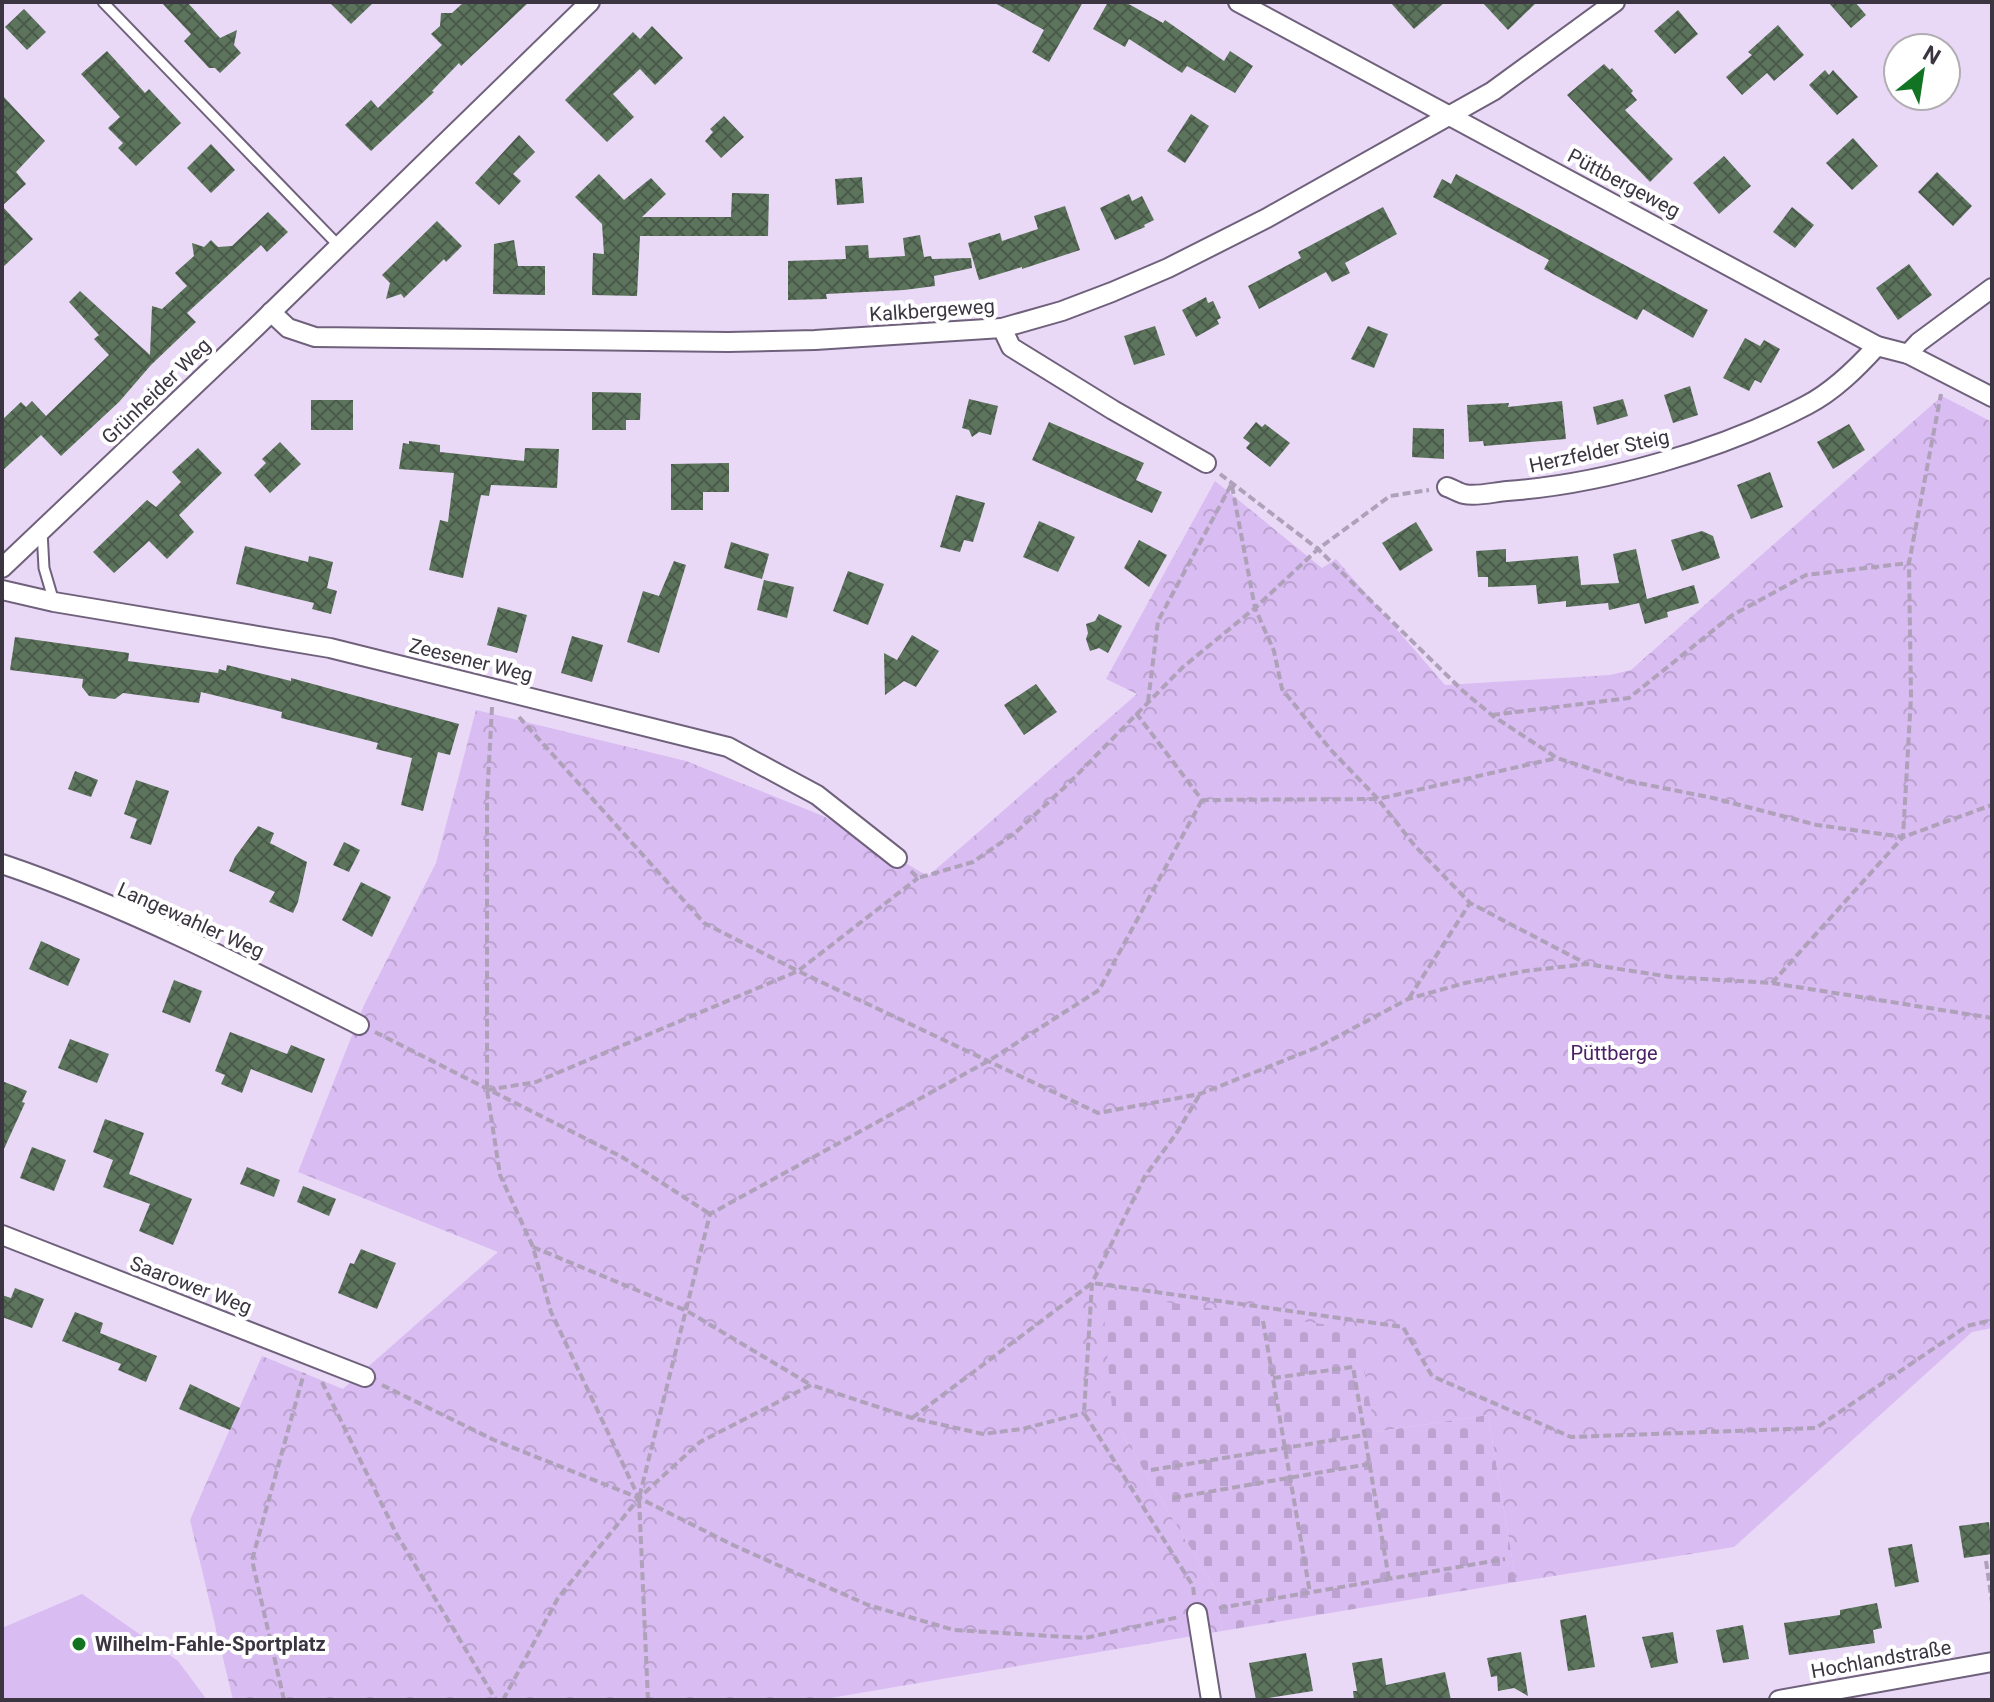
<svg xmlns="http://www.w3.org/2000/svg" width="1994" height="1702" viewBox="0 0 1994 1702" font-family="Roboto,sans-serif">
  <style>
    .forest { fill: url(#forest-crowns) }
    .cemetery { fill: url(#cemetery-stones) }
    .pitch { fill: #d9bcf1 }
    .building { fill: url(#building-cross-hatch) }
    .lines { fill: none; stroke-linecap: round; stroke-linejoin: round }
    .service-casing { stroke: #6f617b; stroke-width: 13 }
    .minor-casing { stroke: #6f617b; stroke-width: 22 }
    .path { stroke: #aea1b9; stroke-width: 4; stroke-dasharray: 8 4; stroke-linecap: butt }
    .service { stroke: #fff; stroke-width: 9 }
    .minor { stroke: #fff; stroke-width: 18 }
    .poi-dot { fill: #127323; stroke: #fff; stroke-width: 3 }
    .labels { text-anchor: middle; stroke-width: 8; stroke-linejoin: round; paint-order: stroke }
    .street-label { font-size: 20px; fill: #3b3541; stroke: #fff }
    .park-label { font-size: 20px; fill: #4a2066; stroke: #fff }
    .poi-label { font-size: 20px; font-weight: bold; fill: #3b3541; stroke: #fff; text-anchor: start }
  </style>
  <defs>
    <pattern id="forest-crowns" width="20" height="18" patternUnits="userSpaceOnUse" patternTransform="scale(2)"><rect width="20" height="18" fill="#d9bcf1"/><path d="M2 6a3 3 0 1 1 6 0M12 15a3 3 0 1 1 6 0" fill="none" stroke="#bba2d0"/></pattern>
    <pattern id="cemetery-stones" width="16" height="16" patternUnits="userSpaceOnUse" patternTransform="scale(2)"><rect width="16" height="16" fill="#d9bcf1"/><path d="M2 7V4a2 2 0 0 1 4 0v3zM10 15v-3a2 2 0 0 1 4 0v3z" fill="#bba2d0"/></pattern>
    <pattern id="building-cross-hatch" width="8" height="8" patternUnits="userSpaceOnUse" patternTransform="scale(2)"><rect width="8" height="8" fill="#5c735c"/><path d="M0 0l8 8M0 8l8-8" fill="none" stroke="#4a5a4a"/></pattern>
  </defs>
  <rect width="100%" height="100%" fill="#e9d9f7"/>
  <!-- forest -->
  <polygon class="forest" points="1942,396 1992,422 1992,1328 1972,1332 1734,1547 1516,1582 1488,1415 1375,1432 1113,1419 1218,1594 1222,1631 819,1700 233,1700 190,1520 262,1356 343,1389 498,1252 298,1172 364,1005 436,863 476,710 686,761 823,816 928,876 1137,694 1106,679 1215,481 1322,568 1336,559 1445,685 1610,675 1631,670"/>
  <!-- cemetery -->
  <polygon class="cemetery" points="1102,1293 1357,1329 1375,1432 1488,1415 1516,1582 1222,1631 1218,1594 1113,1419"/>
  <!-- pitch -->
  <polygon class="pitch" points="82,1594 178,1661 207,1700 2,1700 2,1628"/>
  <!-- building -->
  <g class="building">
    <polygon points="161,2 187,2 220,38 237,30 234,45 241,53 220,73 215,68 209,68 184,41 191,34"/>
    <polygon points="329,2 374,2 351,24"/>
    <polygon points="464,2 529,2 461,66 459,63 432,91 434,92 371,151 345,125 371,100 378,108 442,45 431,34 440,26 441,13 452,13"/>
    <polygon points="993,2 1083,2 1049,62 1032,52 1044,30"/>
    <polygon points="1108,2 1125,2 1163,23 1165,20 1224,61 1230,51 1253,66 1235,93 1187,66 1182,73 1129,39 1125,47 1093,29"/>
    <polygon points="1390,2 1445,2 1414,29"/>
    <polygon points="1482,2 1537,2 1508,30"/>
    <polygon points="1828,2 1855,2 1866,15 1851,28"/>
    <polygon points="24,9 46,32 27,50 5,27"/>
    <polygon points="1678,10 1698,34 1675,54 1654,31"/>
    <polygon points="1778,25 1804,55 1774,81 1767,73 1742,95 1726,77 1752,55 1748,52"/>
    <polygon points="652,26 683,58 655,85 640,69 613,94 634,117 607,142 565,100 633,32 640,39"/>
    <polygon points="107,51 145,93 149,89 181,123 136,166 118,148 123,143 108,128 120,117 81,74"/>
    <polygon points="1604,64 1610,70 1612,68 1633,91 1631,93 1637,100 1625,110 1673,159 1650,182 1567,95"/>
    <polygon points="1825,70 1829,75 1833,70 1858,97 1837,115 1809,85"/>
    <polygon points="2,95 45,141 16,172 26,184 2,206 33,239 2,268"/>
    <polygon points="1191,114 1209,126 1185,163 1167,151"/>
    <polygon points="724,116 744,137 721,158 705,141 713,132 710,129"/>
    <polygon points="519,135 535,152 513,174 521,181 499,205 475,183"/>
    <polygon points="1853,138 1878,166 1852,190 1826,163"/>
    <polygon points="211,144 235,170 211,193 187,168"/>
    <polygon points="1724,156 1751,186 1719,214 1693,183"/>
    <polygon points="1937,172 1972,206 1953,226 1918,192"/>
    <polygon points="599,174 624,200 651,178 666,194 642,217 731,217 732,193 769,194 768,236 640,236 637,296 592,295 593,253 604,254 602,224 575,197"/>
    <polygon points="1456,174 1708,310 1693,338 1643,309 1637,320 1544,269 1549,260 1433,197 1442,179 1451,184"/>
    <polygon points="862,177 864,203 837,205 835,179"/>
    <polygon points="1129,194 1132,201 1142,196 1154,220 1144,225 1145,227 1115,240 1100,208"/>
    <polygon points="1065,206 1080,250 1022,269 1022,267 979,280 968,243 1000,233 1002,241 1038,229 1034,216"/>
    <polygon points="1383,207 1397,234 1345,263 1350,273 1332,282 1326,272 1259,309 1248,286 1301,258 1298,252"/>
    <polygon points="1792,207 1814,225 1795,248 1773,232"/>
    <polygon points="268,212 288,232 267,252 261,245 187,313 196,322 151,365 119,402 61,456 41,435 2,471 2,420 21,402 26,407 32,401 46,416 109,355 94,339 99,335 69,302 80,291 150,355 152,306 162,309 187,286 175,273 194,256 192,243 204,247 211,240 218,247 232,246"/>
    <polygon points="437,221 462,246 446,262 444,259 404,298 401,294 386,299 390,283 382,275"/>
    <polygon points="920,235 924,257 931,256 932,259 971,258 972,268 934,276 935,286 904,290 826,294 827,299 788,300 788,261 846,259 845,246 868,245 869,258 905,256 903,238"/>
    <polygon points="514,240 518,266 545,266 545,295 493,294 494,244"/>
    <polygon points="1909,264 1932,295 1898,320 1876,288"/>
    <polygon points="1206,297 1208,303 1213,301 1221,318 1217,320 1219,324 1196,337 1182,310"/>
    <polygon points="1155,326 1165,355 1134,365 1124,336"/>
    <polygon points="1368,326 1388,334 1374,368 1351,359"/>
    <polygon points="1745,338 1760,346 1764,340 1780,349 1761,383 1755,380 1749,391 1723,378"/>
    <polygon points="1690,386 1698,415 1673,423 1664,395"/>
    <polygon points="592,392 641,393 640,420 626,420 626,430 592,430"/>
    <polygon points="969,399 998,406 991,435 979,432 972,437 969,430 962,428"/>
    <polygon points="1623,399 1628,416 1597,425 1593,407"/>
    <rect x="311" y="400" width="42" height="30"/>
    <polygon points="1562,401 1566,439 1484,446 1483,441 1469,442 1467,405 1509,403 1508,407"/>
    <polygon points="1049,422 1144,463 1136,480 1162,492 1152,513 1032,460"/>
    <polygon points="1256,422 1262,427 1265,424 1290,443 1270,467 1246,448 1250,443 1243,438"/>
    <polygon points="1849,424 1865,450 1833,469 1817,442"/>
    <polygon points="1413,428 1444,429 1444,459 1412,457"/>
    <polygon points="409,441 440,445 440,452 524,461 525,448 559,449 557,488 491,485 489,496 481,495 463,578 429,570 440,520 448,522 454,473 399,469 403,443 409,444"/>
    <polygon points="280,442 301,464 270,493 254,475 266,463 262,459"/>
    <polygon points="198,448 222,473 179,515 194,532 167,559 149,541 114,573 93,552 147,500 156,507 181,482 172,472"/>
    <polygon points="729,463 729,492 703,492 703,510 671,510 671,464"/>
    <polygon points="1770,472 1783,507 1751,519 1737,485"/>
    <polygon points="956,495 985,503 973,542 964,540 960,552 940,547"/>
    <polygon points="1039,521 1075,537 1058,572 1023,557"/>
    <polygon points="1416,522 1433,550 1400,571 1382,543"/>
    <polygon points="1702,531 1713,536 1720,558 1682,571 1671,540"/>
    <polygon points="1139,540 1167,555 1149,587 1124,568"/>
    <polygon points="731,542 769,554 762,579 724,568"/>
    <polygon points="245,546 308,562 309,556 333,562 327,588 337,591 331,614 312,609 314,603 236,584"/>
    <polygon points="1506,549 1506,562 1578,556 1581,585 1619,583 1613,554 1636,549 1647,599 1694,585 1699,603 1667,612 1668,617 1645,624 1639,603 1609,610 1608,603 1566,607 1566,601 1538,604 1536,585 1488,587 1488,577 1478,577 1476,551"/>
    <polygon points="674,561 686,565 659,653 627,642 643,591 659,596"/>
    <polygon points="848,571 884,584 868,625 833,611"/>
    <polygon points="764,580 794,587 787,618 757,610"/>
    <polygon points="498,607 527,615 517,653 487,645"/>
    <polygon points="1099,614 1122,626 1108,653 1099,648 1090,651 1086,639 1088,633 1086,624 1095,621"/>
    <polygon points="912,635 939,651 916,687 904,681 885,695 884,653 897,660"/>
    <polygon points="572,636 603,645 592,682 561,673"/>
    <polygon points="15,637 129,653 128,661 218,673 219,669 226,671 227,665 291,681 291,678 459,724 450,755 438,752 423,811 401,805 412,758 376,749 378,743 281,718 282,712 201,692 199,703 123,693 115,699 89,696 82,687 83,679 10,670"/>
    <polygon points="1036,684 1057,712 1024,735 1004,705"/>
    <polygon points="75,771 98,780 91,797 68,789"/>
    <polygon points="136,780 169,791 151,845 130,838 137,819 124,814"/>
    <polygon points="258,826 274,833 270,843 307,862 298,902 293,913 269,902 275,892 229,871 235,857"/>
    <polygon points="344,842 360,850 349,872 333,865"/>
    <polygon points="361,882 391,897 372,937 342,920"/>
    <polygon points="41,941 80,959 68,986 29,969"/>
    <polygon points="174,980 202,991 190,1023 162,1012"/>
    <polygon points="230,1032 287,1054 291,1045 325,1059 312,1093 251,1069 242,1093 221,1084 225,1075 215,1071"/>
    <polygon points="70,1039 109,1054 97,1083 58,1068"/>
    <polygon points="2,1081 27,1091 22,1102 25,1103 3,1151"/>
    <polygon points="105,1119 144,1133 129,1174 192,1199 173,1245 139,1231 150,1204 103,1187 113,1160 93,1152"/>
    <polygon points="32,1147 66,1160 54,1191 20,1178"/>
    <polygon points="247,1167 280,1180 274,1197 240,1184"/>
    <polygon points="303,1186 336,1199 329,1216 297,1202"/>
    <polygon points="361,1249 396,1263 377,1309 338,1293 350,1263 354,1264"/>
    <polygon points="15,1288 44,1299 32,1328 2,1317 2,1295 11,1298"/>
    <polygon points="75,1312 103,1323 100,1333 157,1356 146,1382 118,1370 121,1364 62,1341"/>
    <polygon points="190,1384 240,1408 230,1430 179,1409"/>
    <polygon points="1989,1522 1992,1554 1964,1558 1959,1526"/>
    <polygon points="1912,1544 1919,1582 1895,1587 1888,1548"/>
    <polygon points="1877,1603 1882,1628 1873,1630 1875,1643 1789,1655 1784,1623 1840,1615 1840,1610"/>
    <polygon points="1586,1615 1595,1667 1568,1671 1560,1620"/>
    <polygon points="1743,1625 1749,1659 1723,1663 1716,1630"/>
    <polygon points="1673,1632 1678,1663 1651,1668 1642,1637"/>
    <polygon points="1521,1652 1528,1696 1514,1688 1498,1691 1497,1676 1491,1677 1487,1658"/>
    <polygon points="1306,1653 1313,1691 1256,1700 1249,1663"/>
    <polygon points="1382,1658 1386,1685 1445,1672 1451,1700 1354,1700 1353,1691 1357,1691 1352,1663"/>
  </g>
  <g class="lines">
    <defs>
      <g id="service">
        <polyline points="103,2 338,245"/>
        <polyline points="42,531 44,568 54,602"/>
      </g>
      <g id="minor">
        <polyline points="1238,2 1877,346 1908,354 1992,397"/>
        <polyline points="271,312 288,328 315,337 728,342 815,340 1002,328 1062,311 1112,292 1168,268 1267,218 1493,91 1615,2"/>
        <polyline points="1002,328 1011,347 1113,410 1206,463"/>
        <polyline points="1908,354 1919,342 1992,288"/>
        <path d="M 1447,487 C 1453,489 1459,493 1464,494 C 1477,497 1494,492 1507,491 C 1604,484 1721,450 1807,405 C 1834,391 1857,368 1877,346"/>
        <polyline points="2,568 256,327 590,2"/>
        <polyline points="2,590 54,602 330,648 728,747 817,795 897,858"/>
        <path d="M 2,864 C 126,906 243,966 359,1025"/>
        <polyline points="2,1235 365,1377"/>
        <polyline points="1197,1613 1211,1700"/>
        <polyline points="1779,1700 1992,1662"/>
      </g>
    </defs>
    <!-- service casing -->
    <use href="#service" class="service-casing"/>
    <!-- minor casing -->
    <use href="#minor" class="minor-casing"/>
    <!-- path -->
    <g class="path">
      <polyline points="1220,474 1318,549 1463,691 1493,716 1557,758 1628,781 1713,798 1817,825 1903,837 1992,805"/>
      <polyline points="1232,486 1255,608 1274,651 1282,689 1330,749 1378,799 1557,758"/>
      <polyline points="1148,702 1158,621 1231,485"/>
      <polyline points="492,707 487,800 487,1090 500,1175 533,1247 551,1312 638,1496"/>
      <polyline points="1136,713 1202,800 1378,799 1415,846 1470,903 1585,963"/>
      <polyline points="1492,715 1629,698 1731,616 1806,575 1909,563"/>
      <polyline points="519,717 704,923 798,971 918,878"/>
      <polyline points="911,871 918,878 973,862 1015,833 1067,785 1183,667 1255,608 1318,549 1390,496 1429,490"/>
      <polyline points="1772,983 1903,837 1911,697 1909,563 1941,394"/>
      <polyline points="1409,998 1470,903"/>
      <polyline points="375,1032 622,1157 710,1214"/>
      <polyline points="487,1090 536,1082 798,971 1098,1113 1200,1094 1318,1047 1408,999 1465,983 1525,971 1587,964 1671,977 1772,983 1992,1018"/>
      <polyline points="533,1247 687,1311 811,1385"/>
      <polyline points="1263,1321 1310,1593"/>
      <polyline points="1273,1378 1353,1367 1389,1579"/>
      <polyline points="322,1382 397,1535 496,1700"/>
      <polyline points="382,1385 494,1440 639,1498 735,1546 868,1605 954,1630 1085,1638 1179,1617"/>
      <polyline points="912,1418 1092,1283 1403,1327 1432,1376 1571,1437 1816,1428 1967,1326 1992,1320"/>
      <polyline points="1151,1470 1364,1435"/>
      <polyline points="1173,1498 1369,1464"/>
      <polyline points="1986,1561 1992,1602"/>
      <polyline points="1194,1595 1193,1586 1084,1413 1092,1283 1145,1176 1176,1134 1200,1094"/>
      <polyline points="1219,1608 1505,1559"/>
      <polyline points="284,1700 252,1560 304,1373"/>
      <polyline points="503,1700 558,1598 639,1498 700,1442 811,1385 912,1418 983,1434 1022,1429 1084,1413"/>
      <polyline points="648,1700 639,1498 710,1214 990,1060 1099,990 1202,800"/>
    </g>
    <!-- service -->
    <use href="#service" class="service"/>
    <!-- minor -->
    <use href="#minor" class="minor"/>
  </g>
  <!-- markers -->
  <circle class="poi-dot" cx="79" cy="1644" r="8"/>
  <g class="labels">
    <!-- street labels -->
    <g class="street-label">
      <text transform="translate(1624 183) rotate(28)" y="7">Püttbergeweg</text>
      <text transform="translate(932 310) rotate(-4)" y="7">Kalkbergeweg</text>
      <text transform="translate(156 391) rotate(-44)" y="7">Grünheider Weg</text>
      <text transform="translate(1599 451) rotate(-12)" y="7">Herzfelder Steig</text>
      <text transform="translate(471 660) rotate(14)" y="7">Zeesener Weg</text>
      <text transform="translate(191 920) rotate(24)" y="7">Langewahler Weg</text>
      <text transform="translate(191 1285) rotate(21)" y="7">Saarower Weg</text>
      <text transform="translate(1881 1659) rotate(-10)" y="7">Hochlandstraße</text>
    </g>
    <!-- park labels -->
    <g class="park-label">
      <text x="1614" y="1060">Püttberge</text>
    </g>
    <!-- poi labels -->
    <g class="poi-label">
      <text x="95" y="1651">Wilhelm-Fahle-Sportplatz</text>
    </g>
  </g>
  <!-- border -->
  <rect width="1994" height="1702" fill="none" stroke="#3b3541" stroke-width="8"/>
  <!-- north arrow -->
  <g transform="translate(1922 72) rotate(30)"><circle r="38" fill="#ffffff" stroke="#b1aeb3" stroke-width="2"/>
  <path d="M0-6L14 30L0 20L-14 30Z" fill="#127323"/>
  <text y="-12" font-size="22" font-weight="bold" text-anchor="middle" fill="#3b3541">N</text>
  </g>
</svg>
